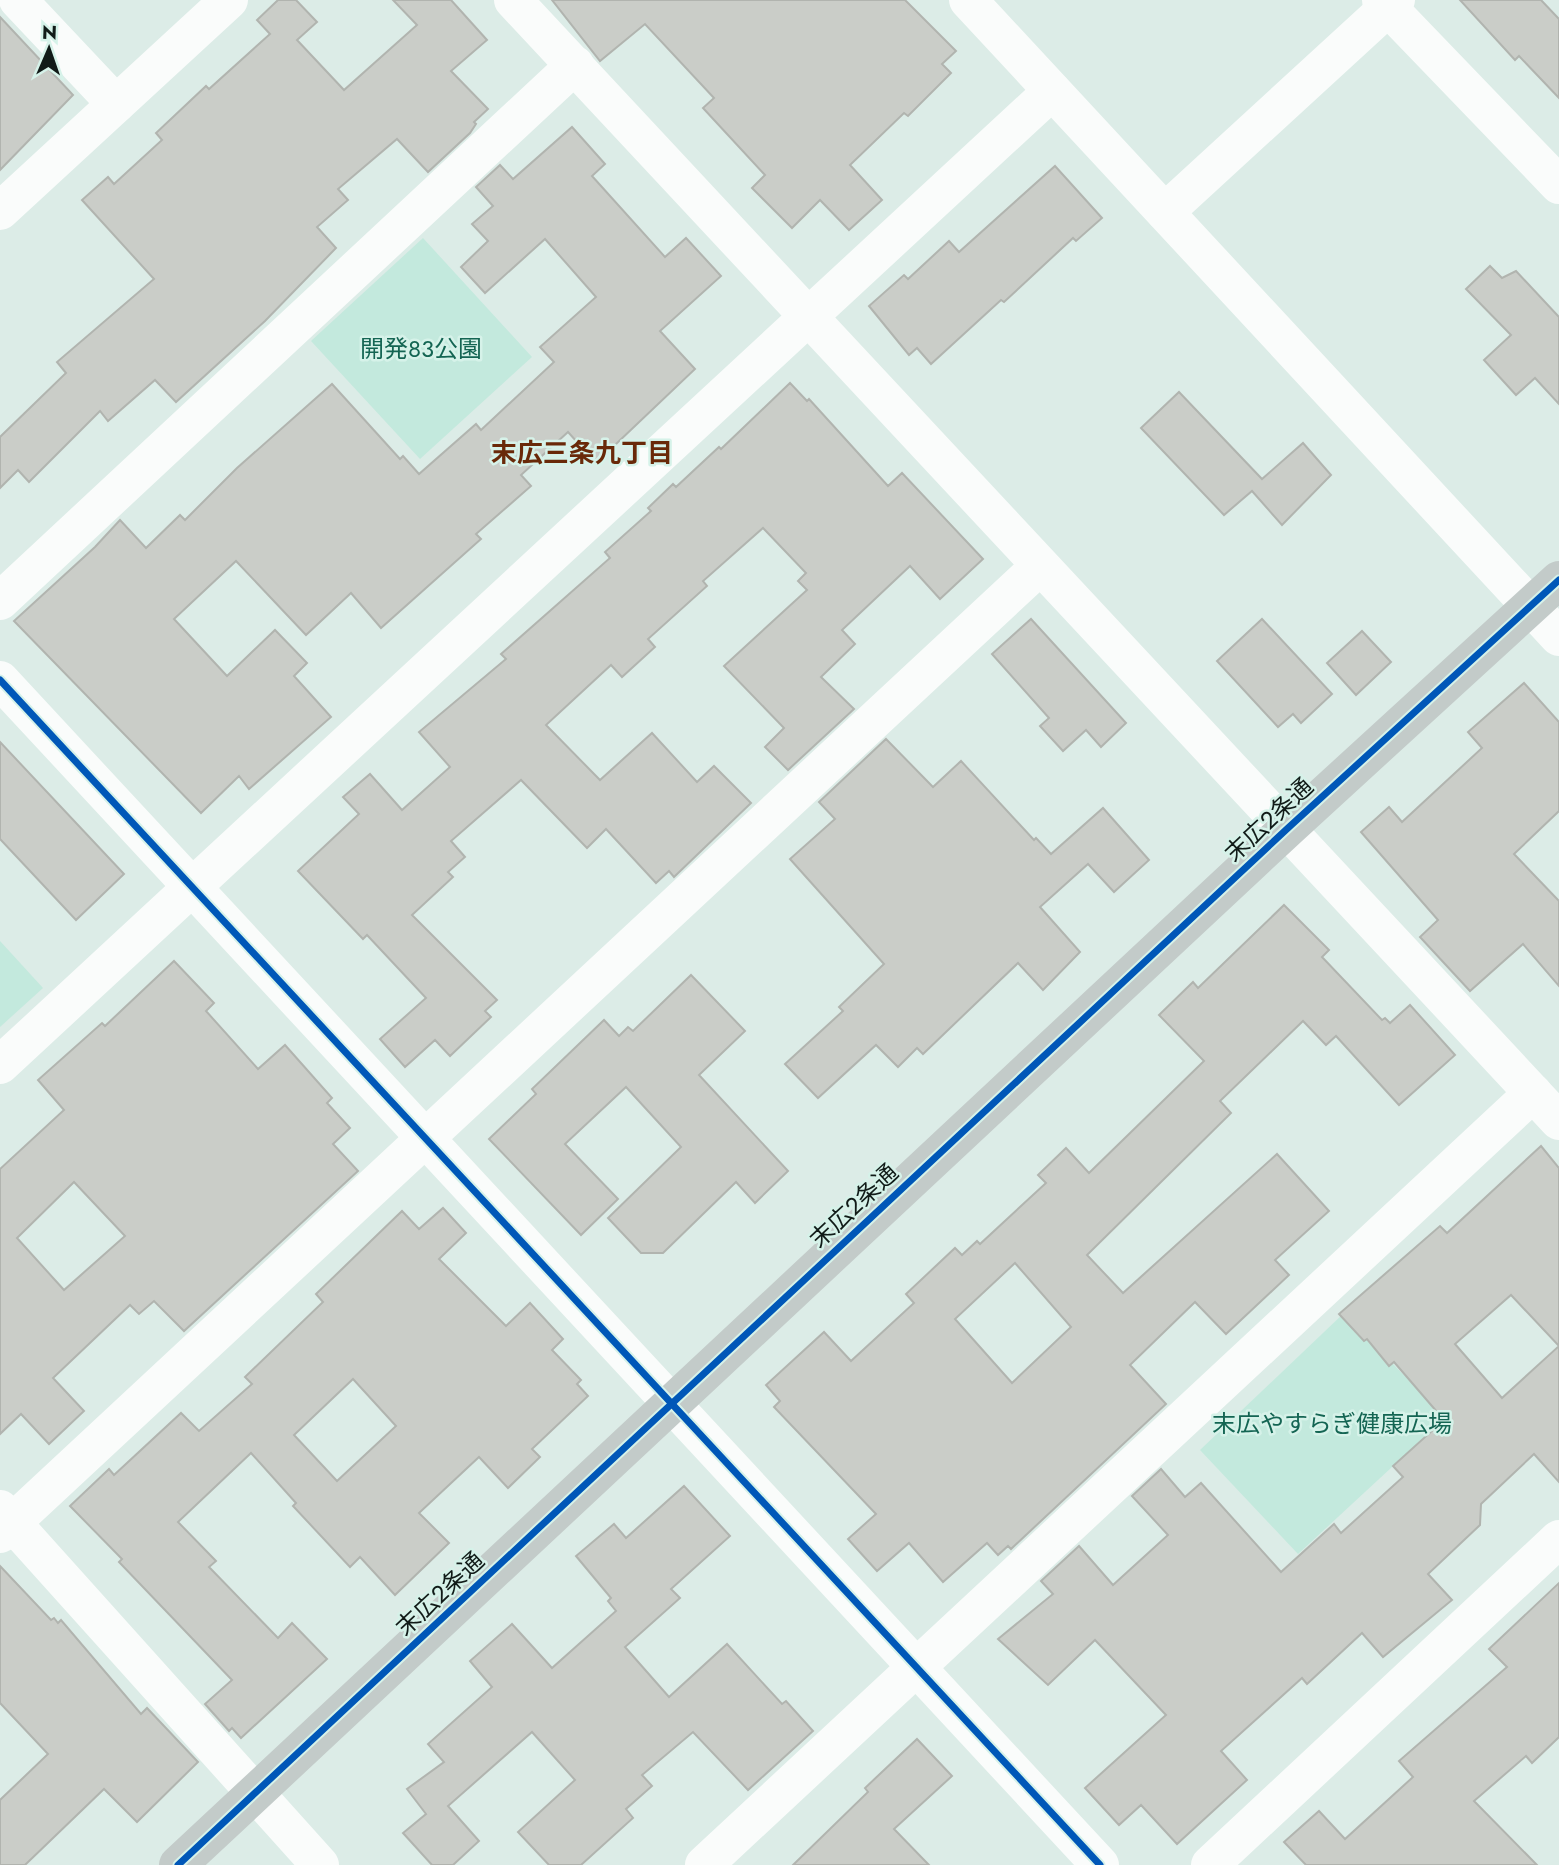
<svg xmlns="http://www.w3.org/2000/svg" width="1559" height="1865" viewBox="0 0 1559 1865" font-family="Jost,'Noto Sans JP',sans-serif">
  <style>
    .green { fill: #c3e9dd }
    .building { fill: #cacdc8; stroke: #b1b4af; stroke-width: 2; fill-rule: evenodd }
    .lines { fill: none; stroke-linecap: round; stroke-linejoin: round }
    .street { stroke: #fafcfb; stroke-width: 38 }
    .secondary { stroke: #c3cbc9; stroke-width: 38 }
    .cycleway-casing { stroke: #d6f2e9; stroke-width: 11 }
    .cycleway { stroke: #0057b8; stroke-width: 7 }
    .labels { text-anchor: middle; stroke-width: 5; stroke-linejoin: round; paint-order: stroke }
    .park-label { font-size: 24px; fill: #146553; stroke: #d6f2e9 }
    .street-label { font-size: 24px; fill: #111b18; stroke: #d6f2e9 }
    .neighbourhood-label { font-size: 26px; font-weight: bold; fill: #692909; stroke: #d6f2e9 }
  </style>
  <rect width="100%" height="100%" fill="#dcece7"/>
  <!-- green -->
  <g class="green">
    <polygon points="423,238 532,357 420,459 311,341"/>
    <polygon points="0,941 43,988 0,1027"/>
    <polygon points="1344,1313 1445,1418 1298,1554 1200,1450"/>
  </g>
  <!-- building -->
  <g class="building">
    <polygon points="278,0 296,0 317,22 297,40 344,90 417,25 393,0 451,0 487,40 451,71 488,109 474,122 476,124 470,133 428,172 397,139 338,189 348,200 317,227 336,248 265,321 176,402 155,380 108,421 100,411 29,482 18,470 0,488 0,437 66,373 57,362 154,279 82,200 108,177 114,184 162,140 156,133 206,86 209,89 270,34 257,20"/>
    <polygon points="552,0 905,0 956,51 942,64 951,73 908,116 904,113 850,165 882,200 849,230 820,200 792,228 752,188 765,175 703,108 714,98 645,24 600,61"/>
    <polygon points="1460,0 1541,0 1559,19 1559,98 1519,56 1515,60"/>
    <polygon points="0,17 73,95 0,170"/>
    <polygon points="572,127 605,164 592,176 665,257 686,238 721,276 660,331 695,369 596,463 568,432 521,475 531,486 476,534 481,539 381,628 351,593 306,635 236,561 174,619 227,676 275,630 307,663 294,676 331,717 249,789 239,776 201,813 14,621 95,547 120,520 146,548 180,515 185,520 237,468 332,384 400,459 403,456 419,474 476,424 481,430 554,362 540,347 596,297 545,239 485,293 461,267 488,241 472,224 493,206 476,187 500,165 513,179"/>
    <polygon points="1055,166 1102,218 1076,241 1073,238 1004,302 1001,300 931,364 917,348 909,355 869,306 904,275 908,279 949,241 959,252"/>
    <polygon points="1490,266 1502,278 1516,271 1559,317 1559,404 1535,378 1516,395 1484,360 1511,335 1466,289"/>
    <polygon points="790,383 807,401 809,399 888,486 902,473 983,559 940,599 910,566 842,630 855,644 821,677 854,709 788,770 765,747 784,728 724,666 807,590 798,581 806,573 763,528 703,581 707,586 648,639 655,647 622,677 611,665 546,725 600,780 652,733 697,782 714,766 751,803 674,877 669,871 656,883 606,829 587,848 521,780 451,841 465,857 448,872 453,877 412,915 497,1000 485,1011 491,1017 450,1056 435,1040 405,1067 380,1039 426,998 367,935 363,939 298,871 359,814 343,797 370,774 402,810 450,767 419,732 506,659 501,654 610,558 605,552 651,511 648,508 673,484 676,487 719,447 721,449"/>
    <polygon points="1179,392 1262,479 1303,443 1331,475 1282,525 1252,491 1224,515 1141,428"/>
    <polygon points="1031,619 1126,723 1101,747 1086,730 1063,751 1040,726 1049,718 992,654"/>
    <polygon points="1262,619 1332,694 1301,723 1293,714 1278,727 1217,661"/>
    <polygon points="1362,631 1391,662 1356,695 1327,663"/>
    <polygon points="1524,683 1559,722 1559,811 1514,854 1559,901 1559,986 1523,944 1470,991 1420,937 1438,920 1361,832 1389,807 1402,822 1482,748 1468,732"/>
    <polygon points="886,739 933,787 961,761 1034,840 1036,838 1051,854 1103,808 1149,860 1114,892 1088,864 1040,907 1080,952 1043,990 1018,963 923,1054 917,1048 898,1067 876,1045 818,1098 785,1064 843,1011 839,1007 884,964 790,859 835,819 819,802"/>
    <polygon points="0,742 124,874 76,920 0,839"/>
    <path d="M 1284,905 L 1329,950 L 1322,957 L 1382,1020 L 1385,1018 L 1390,1023 L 1410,1005 L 1455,1055 L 1399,1105 L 1336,1036 L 1326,1045 L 1303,1021 L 1220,1101 L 1231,1113 L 1087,1255 L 1123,1293 L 1277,1154 L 1329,1211 L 1275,1260 L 1289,1275 L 1226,1334 L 1195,1302 L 1130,1365 L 1166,1404 L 1011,1549 L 1008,1546 L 998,1555 L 987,1543 L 943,1582 L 909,1543 L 877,1571 L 848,1539 L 876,1514 L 774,1407 L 780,1401 L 766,1385 L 824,1332 L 851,1361 L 914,1303 L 906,1294 L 955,1248 L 962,1255 L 977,1241 L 980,1244 L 1046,1183 L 1038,1175 L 1066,1148 L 1089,1173 L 1204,1061 L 1159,1015 L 1193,982 L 1198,988 ZM 1015,1263 L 1071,1327 L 1012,1383 L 955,1319 Z"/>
    <path d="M 174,961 L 214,1003 L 206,1011 L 258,1069 L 285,1045 L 332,1098 L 327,1103 L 350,1128 L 333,1144 L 358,1171 L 184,1331 L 154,1301 L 139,1314 L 130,1305 L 53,1378 L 84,1411 L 49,1444 L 21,1414 L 0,1434 L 0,1169 L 64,1110 L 38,1080 L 102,1023 L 105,1026 ZM 74,1182 L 125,1236 L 64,1290 L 17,1238 Z"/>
    <polygon points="691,975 745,1031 699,1075 788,1171 755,1203 736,1182 663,1253 641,1253 608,1218 681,1147 626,1087 565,1144 618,1199 581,1235 489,1139 536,1094 532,1089 604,1020 619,1036 628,1027 633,1031"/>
    <polygon points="1541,1146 1559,1168 1559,1346 1511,1295 1455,1344 1502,1398 1559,1346 1559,1482 1534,1454 1481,1504 1480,1525 1428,1574 1452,1600 1383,1657 1362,1633 1307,1684 1302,1678 1221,1751 1247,1780 1177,1844 1141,1805 1119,1825 1085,1788 1166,1715 1095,1640 1048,1685 998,1639 1053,1594 1041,1581 1079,1546 1113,1585 1168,1535 1132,1496 1161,1469 1185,1497 1201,1483 1281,1572 1334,1524 1341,1533 1403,1477 1393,1466 1444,1420 1394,1362 1389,1366 1367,1339 1364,1341 1339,1314 1440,1226 1447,1233"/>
    <path d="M 443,1208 L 466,1233 L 439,1259 L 506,1326 L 530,1303 L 563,1339 L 552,1350 L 581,1380 L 577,1384 L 588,1396 L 532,1449 L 540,1457 L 508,1488 L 479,1457 L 419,1513 L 449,1543 L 395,1595 L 360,1557 L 350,1567 L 293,1506 L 296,1503 L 251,1453 L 178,1522 L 216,1561 L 209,1567 L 278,1638 L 292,1623 L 327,1659 L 241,1738 L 232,1728 L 229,1731 L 205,1704 L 232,1680 L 119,1562 L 122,1559 L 70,1506 L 109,1469 L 114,1475 L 181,1413 L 199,1431 L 252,1384 L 245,1377 L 323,1302 L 316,1294 L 402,1211 L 419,1229 ZM 353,1379 L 396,1426 L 337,1481 L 294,1435 Z"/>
    <polygon points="684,1486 730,1536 671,1589 680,1598 625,1647 669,1697 727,1644 782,1704 786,1701 813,1731 748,1790 693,1732 642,1775 652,1786 626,1809 633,1818 581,1865 549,1865 518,1832 575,1780 532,1732 448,1806 479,1841 453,1865 432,1865 403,1833 426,1814 407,1789 444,1762 428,1744 492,1687 470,1661 512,1624 552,1668 616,1611 608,1601 611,1598 576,1556 614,1524 626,1538"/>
    <polygon points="0,1566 51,1620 54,1618 58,1623 61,1620 141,1714 147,1708 198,1762 137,1822 104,1789 25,1865 0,1865 0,1800 48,1754 0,1703"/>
    <polygon points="1559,1583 1559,1737 1532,1763 1526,1756 1474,1801 1537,1865 1306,1865 1284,1842 1319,1811 1345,1839 1413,1777 1399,1761 1507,1667 1489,1649"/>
    <polygon points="917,1739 952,1776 894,1829 929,1865 793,1865 868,1792 865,1788"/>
  </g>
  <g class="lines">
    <!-- street -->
    <g class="street">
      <polyline points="18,0 116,104"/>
      <polyline points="513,0 1559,1121"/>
      <polyline points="968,0 1559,637"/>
      <polyline points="1381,0 1559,185"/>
      <polyline points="0,211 229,0"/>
      <polyline points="1165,212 1396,0"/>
      <polyline points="0,601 575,65"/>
      <polyline points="0,680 1100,1865"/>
      <polyline points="0,1065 1052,91"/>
      <polyline points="0,1509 320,1865"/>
      <polyline points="0,1534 1040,566"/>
      <polyline points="704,1865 1533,1093"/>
      <polyline points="1210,1865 1559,1539"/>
    </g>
    <!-- secondary -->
    <polyline class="secondary" points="178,1865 1288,828 1559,580"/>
    <defs>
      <g id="cycleway">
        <polyline points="0,680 1100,1865"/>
        <polyline points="178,1865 1288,828 1559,580"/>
      </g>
    </defs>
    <!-- cycleway casing -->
    <use href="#cycleway" class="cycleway-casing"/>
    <!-- cycleway -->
    <use href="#cycleway" class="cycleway"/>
  </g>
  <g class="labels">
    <!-- park labels -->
    <g class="park-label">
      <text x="421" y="357">開発83公園</text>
      <text x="1332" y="1432">末広やすらぎ健康広場</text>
    </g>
    <!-- street labels -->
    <g class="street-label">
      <text transform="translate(1269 820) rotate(-43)" y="8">末広2条通</text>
      <text transform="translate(854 1206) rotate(-43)" y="8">末広2条通</text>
      <text transform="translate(440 1594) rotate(-43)" y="8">末広2条通</text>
    </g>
    <!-- neighbourhood labels -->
    <g class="neighbourhood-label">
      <text x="582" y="462">末広三条九丁目</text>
    </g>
  </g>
  <!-- north arrow -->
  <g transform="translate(49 49) rotate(2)" stroke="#d6f2e9" stroke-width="5" paint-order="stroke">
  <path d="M0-5L12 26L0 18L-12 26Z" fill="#111b18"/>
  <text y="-10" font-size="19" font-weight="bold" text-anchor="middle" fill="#111b18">N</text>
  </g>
</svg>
